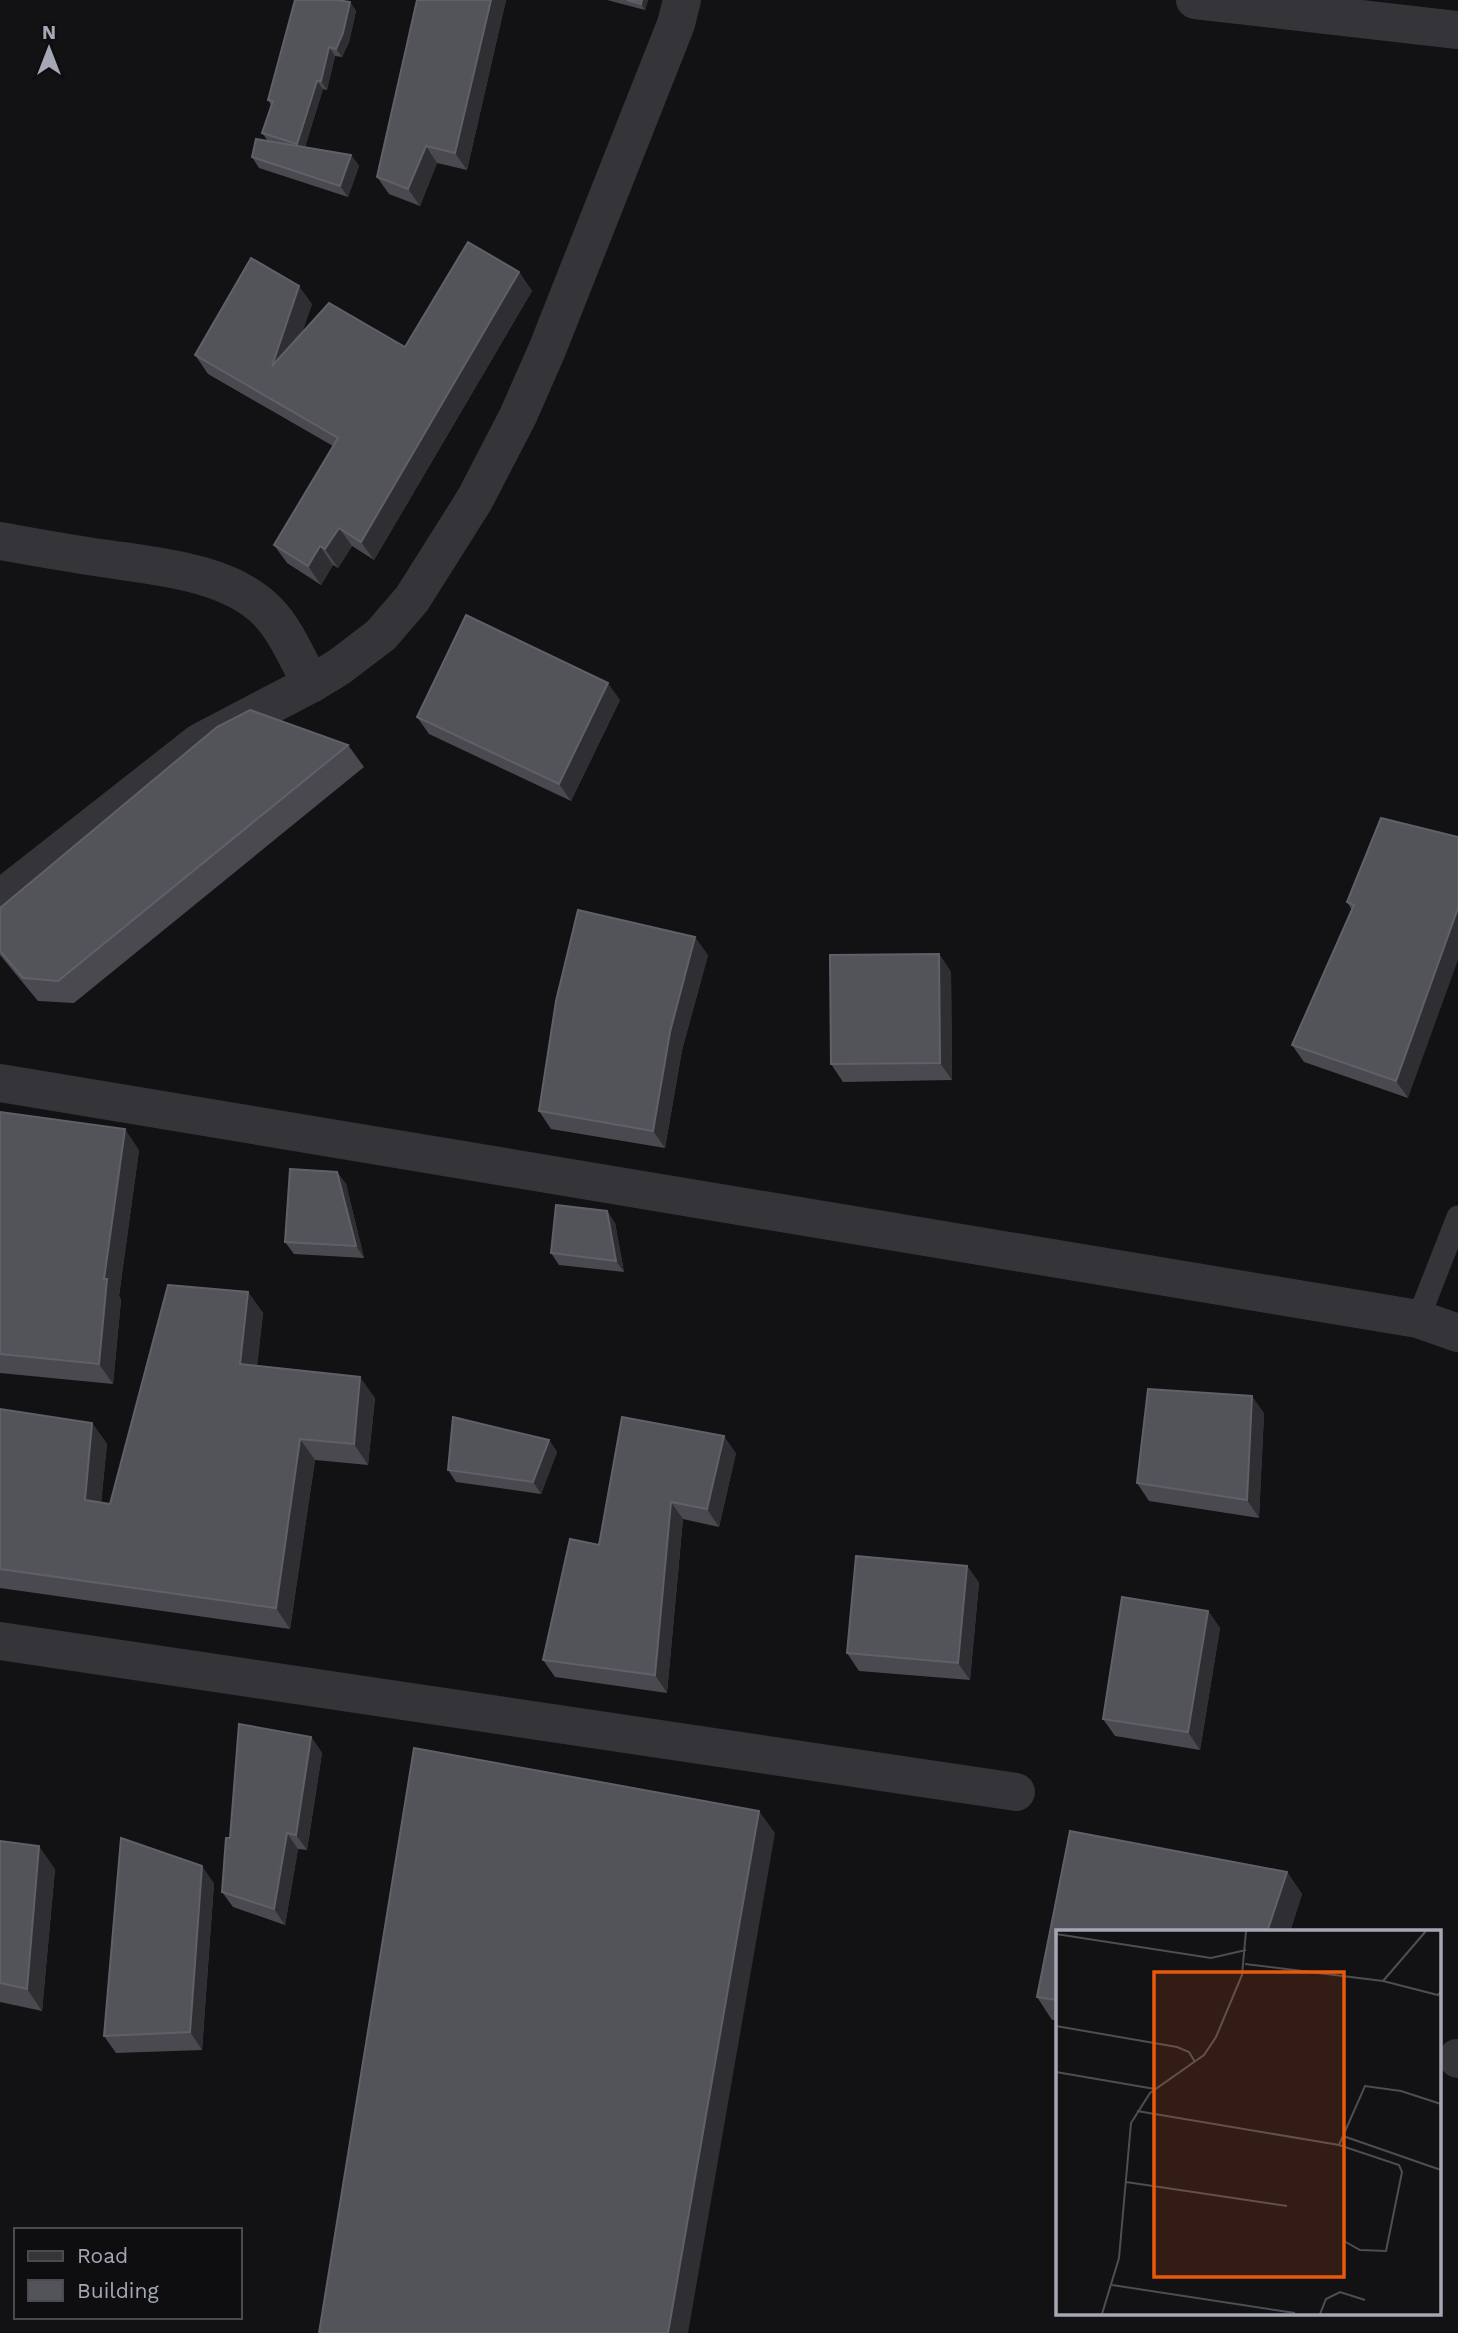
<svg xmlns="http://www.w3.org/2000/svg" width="1458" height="2333" viewBox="0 0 1458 2333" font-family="'Work Sans',sans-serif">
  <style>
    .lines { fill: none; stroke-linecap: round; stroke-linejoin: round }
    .lane { stroke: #343439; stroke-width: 23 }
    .street { stroke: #343439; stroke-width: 38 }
    .wall { fill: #49494f }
    .shaded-wall { fill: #2f2f33 }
    .building { fill: #53535a; stroke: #606168; stroke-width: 2 }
    .inset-road { fill: none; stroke: #4d4e54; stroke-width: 2 }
    .view { fill: #e8590c; fill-opacity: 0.15; stroke: #e8590c; stroke-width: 3.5 }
    .inset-edge { fill: none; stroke: #a5a8b4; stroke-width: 3.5 }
  </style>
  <rect width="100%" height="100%" fill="#121214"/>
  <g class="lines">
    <!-- lane -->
    <polyline class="lane" points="1418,1319 1458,1217"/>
    <!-- street -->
    <g class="street">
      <polyline points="1195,0 1458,30"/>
      <path d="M 0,541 C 34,547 67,553 101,558 C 153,566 228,571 267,611 C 286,630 298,660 311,684"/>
      <polyline points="0,899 200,742 311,684 339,667 381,635 412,599 475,499 518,416 547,350 676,24 682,0"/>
      <polyline points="0,1083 1418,1319 1458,1333"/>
      <polyline points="0,1641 1016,1792"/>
      <polyline points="1457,2058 1458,2059"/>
    </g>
  </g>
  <!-- wall -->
  <g class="wall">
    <polygon points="417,0 506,0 467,170 437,163 420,206 389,194 377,177"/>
    <polygon points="607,0 648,0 645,10"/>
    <polygon points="350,2 356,11 349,42 342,57 335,56 327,90 323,89 305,147 351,155 359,166 348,197 259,168 252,157 268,141 262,133 271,105 268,100"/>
    <polygon points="519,272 532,291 374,560 352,546 338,568 333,565 321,585 287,563 274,545 333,446 208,374 195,355 312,304 302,332 405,347"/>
    <polygon points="620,700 571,801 429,734 417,717"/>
    <polygon points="348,745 364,767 74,1003 38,1001 0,955 0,908"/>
    <polygon points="1381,818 1408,1098 1304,1062 1292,1045 1352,910 1347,902"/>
    <polygon points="939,954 951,972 952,1080 843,1082 831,1064"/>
    <polygon points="708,955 682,1050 665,1148 551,1129 539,1111"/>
    <polygon points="0,1112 139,1150 119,1296 121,1300 113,1384 0,1373"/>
    <polygon points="337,1172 346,1184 364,1258 294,1254 285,1242"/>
    <polygon points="607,1211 615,1223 624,1272 559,1265 551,1253"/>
    <polygon points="248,1292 263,1313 257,1366 375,1398 368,1465 315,1460 290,1629 0,1588 0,1409 92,1423 107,1444 101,1503 110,1504"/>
    <polygon points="1264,1413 1259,1518 1149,1501 1137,1483"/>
    <polygon points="549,1440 557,1452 541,1494 456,1482 448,1470"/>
    <polygon points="736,1453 719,1527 683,1519 667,1693 555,1677 543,1660 599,1545"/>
    <polygon points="967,1566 979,1583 970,1680 859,1671 847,1653"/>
    <polygon points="1208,1611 1220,1628 1200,1750 1115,1736 1103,1719"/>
    <polygon points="311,1737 322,1753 307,1850 298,1849 285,1925 233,1907 222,1892 230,1838"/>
    <polygon points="1070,1831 1287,1872 1302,1894 1290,1932 1057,1932 1057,2020 1052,2020 1037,1997"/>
    <polygon points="0,1841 55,1869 42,2011 0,2002"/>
    <polygon points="214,1883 202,2050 116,2053 104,2036"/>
  </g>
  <!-- shaded-wall -->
  <g class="shaded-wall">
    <polygon points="491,0 506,0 467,170 455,153"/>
    <polygon points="642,0 648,0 645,10 641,4"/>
    <polygon points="350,2 356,11 349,42 342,57 336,49"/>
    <polygon points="329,47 335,56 327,90 321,81"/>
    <polygon points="317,81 323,89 303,153 297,144"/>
    <polygon points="426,146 437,163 420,206 408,189"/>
    <polygon points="351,155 359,166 348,197 340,186"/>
    <polygon points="519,272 532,291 374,560 361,542"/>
    <polygon points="299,286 312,304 285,384 272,366"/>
    <polygon points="339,528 352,546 338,568 325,549"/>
    <polygon points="320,546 333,565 321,585 308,566"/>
    <polygon points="608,683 620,700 571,801 559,784"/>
    <polygon points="1458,908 1458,960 1408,1098 1396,1081"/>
    <polygon points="695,937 708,955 682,1050 665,1148 653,1131 670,1032"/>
    <polygon points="939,954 951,972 952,1080 940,1063"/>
    <polygon points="125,1129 139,1150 119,1296 121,1300 113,1384 99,1364 104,1279"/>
    <polygon points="337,1172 346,1184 364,1258 356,1246"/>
    <polygon points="607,1211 615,1223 624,1272 616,1261"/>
    <polygon points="248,1292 263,1313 255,1385 240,1364"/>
    <polygon points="360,1377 375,1398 368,1465 354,1444"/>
    <polygon points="1252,1396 1264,1413 1259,1518 1247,1500"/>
    <polygon points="92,1423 107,1444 99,1521 85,1500"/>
    <polygon points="724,1436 736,1453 719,1527 707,1509"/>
    <polygon points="300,1439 315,1460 290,1629 276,1608"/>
    <polygon points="549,1440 557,1452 541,1494 533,1482"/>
    <polygon points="671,1502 683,1519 667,1693 655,1675"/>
    <polygon points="967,1566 979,1583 970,1680 958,1663"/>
    <polygon points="1208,1611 1220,1628 1200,1750 1188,1732"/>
    <polygon points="311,1737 322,1753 307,1850 296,1835"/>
    <polygon points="759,1811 775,1833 688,2333 668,2333"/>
    <polygon points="287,1833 298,1849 285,1925 274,1909"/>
    <polygon points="39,1846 55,1869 42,2011 27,1989"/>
    <polygon points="202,1866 214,1883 202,2050 190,2032"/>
    <polygon points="1287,1872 1302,1894 1290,1932 1267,1932"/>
  </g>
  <!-- building -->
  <g class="building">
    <polygon points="295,0 337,0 350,2 343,33 336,49 329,47 321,81 317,81 297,144 262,133 273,101 268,100"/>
    <polygon points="417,0 491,0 455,153 426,146 408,189 377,177"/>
    <polygon points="627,0 642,0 641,4"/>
    <polygon points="256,139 351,155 340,186 252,157"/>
    <polygon points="468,242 519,272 361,542 339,528 325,549 320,546 308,566 274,545 338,438 195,355 251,258 299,286 272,366 329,303 405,347"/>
    <polygon points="466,615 608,683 559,784 417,717"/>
    <polygon points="250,710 348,745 58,981 23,978 0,951 0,908 217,727"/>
    <polygon points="1381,818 1458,837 1458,908 1396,1081 1292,1045 1354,905 1347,902"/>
    <polygon points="578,910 695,937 670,1032 653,1131 539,1111 556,1001"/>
    <polygon points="939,954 940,1063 831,1064 830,955"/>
    <polygon points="0,1112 125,1129 104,1279 107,1279 99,1364 0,1354"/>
    <polygon points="290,1169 337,1172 356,1246 285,1242"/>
    <polygon points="556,1205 607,1211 616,1261 551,1253"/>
    <polygon points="168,1285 248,1292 240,1364 360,1377 354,1444 300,1439 276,1608 0,1569 0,1409 92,1423 85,1500 110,1504"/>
    <polygon points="1148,1389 1252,1396 1247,1500 1137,1483"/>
    <polygon points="453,1417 549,1440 533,1482 448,1470"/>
    <polygon points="622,1417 724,1436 707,1509 671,1502 655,1675 543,1660 570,1539 599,1545"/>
    <polygon points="856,1556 967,1566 958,1663 847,1653"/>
    <polygon points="1122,1597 1208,1611 1188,1732 1103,1719"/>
    <polygon points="239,1724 311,1737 296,1835 287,1833 274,1909 222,1892 226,1838 230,1838"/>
    <polygon points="414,1748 759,1811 668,2333 319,2333"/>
    <polygon points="1070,1831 1287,1872 1267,1932 1057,1932 1057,2000 1037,1997"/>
    <polygon points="121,1838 202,1866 190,2032 104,2036"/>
    <polygon points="0,1841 39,1846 27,1989 0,1983"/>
  </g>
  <!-- overview -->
  <g transform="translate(1056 1930)">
    <rect width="385" height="385" fill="#121214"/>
    <path class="inset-road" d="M 0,4 L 155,28 L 190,20M 189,34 L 327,51 L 382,65 L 385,61M 327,51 L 370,1M 0,96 L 121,117 L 133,122 L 139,132M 0,142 L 99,159M 81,181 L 283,215 L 343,235 L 346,242 L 330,321 L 304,320 L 288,311M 287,206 L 385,240M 283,215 L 309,156 L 345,161 L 385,174M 70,252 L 231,276M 56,355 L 239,383M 46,384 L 63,328 L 75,193 L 94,163 L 148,125 L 160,107 L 186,45 L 190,1M 264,384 L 270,369 L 284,362 L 309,370"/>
    <path class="view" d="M 98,42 L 288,42 L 288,347 L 98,347 Z"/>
    <rect width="385" height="385" class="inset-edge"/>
  </g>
  <!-- legend -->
  <rect x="14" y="2228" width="228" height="91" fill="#0e0d0f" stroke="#4a4b51" stroke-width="2"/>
  <rect x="28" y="2251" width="35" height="10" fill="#343439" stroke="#4a4b51" stroke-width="2"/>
  <text x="77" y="2263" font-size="21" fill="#a5a8b4">Road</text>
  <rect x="28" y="2280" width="35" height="21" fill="#53535a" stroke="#4a4b51" stroke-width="2"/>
  <text x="77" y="2298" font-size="21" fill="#a5a8b4">Building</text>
  <!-- north arrow -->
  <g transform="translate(49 49)" stroke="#0e0d0f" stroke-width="5" paint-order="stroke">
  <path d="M0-5L12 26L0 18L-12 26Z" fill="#a5a8b4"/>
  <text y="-10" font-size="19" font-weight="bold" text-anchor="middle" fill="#a5a8b4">N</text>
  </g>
</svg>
